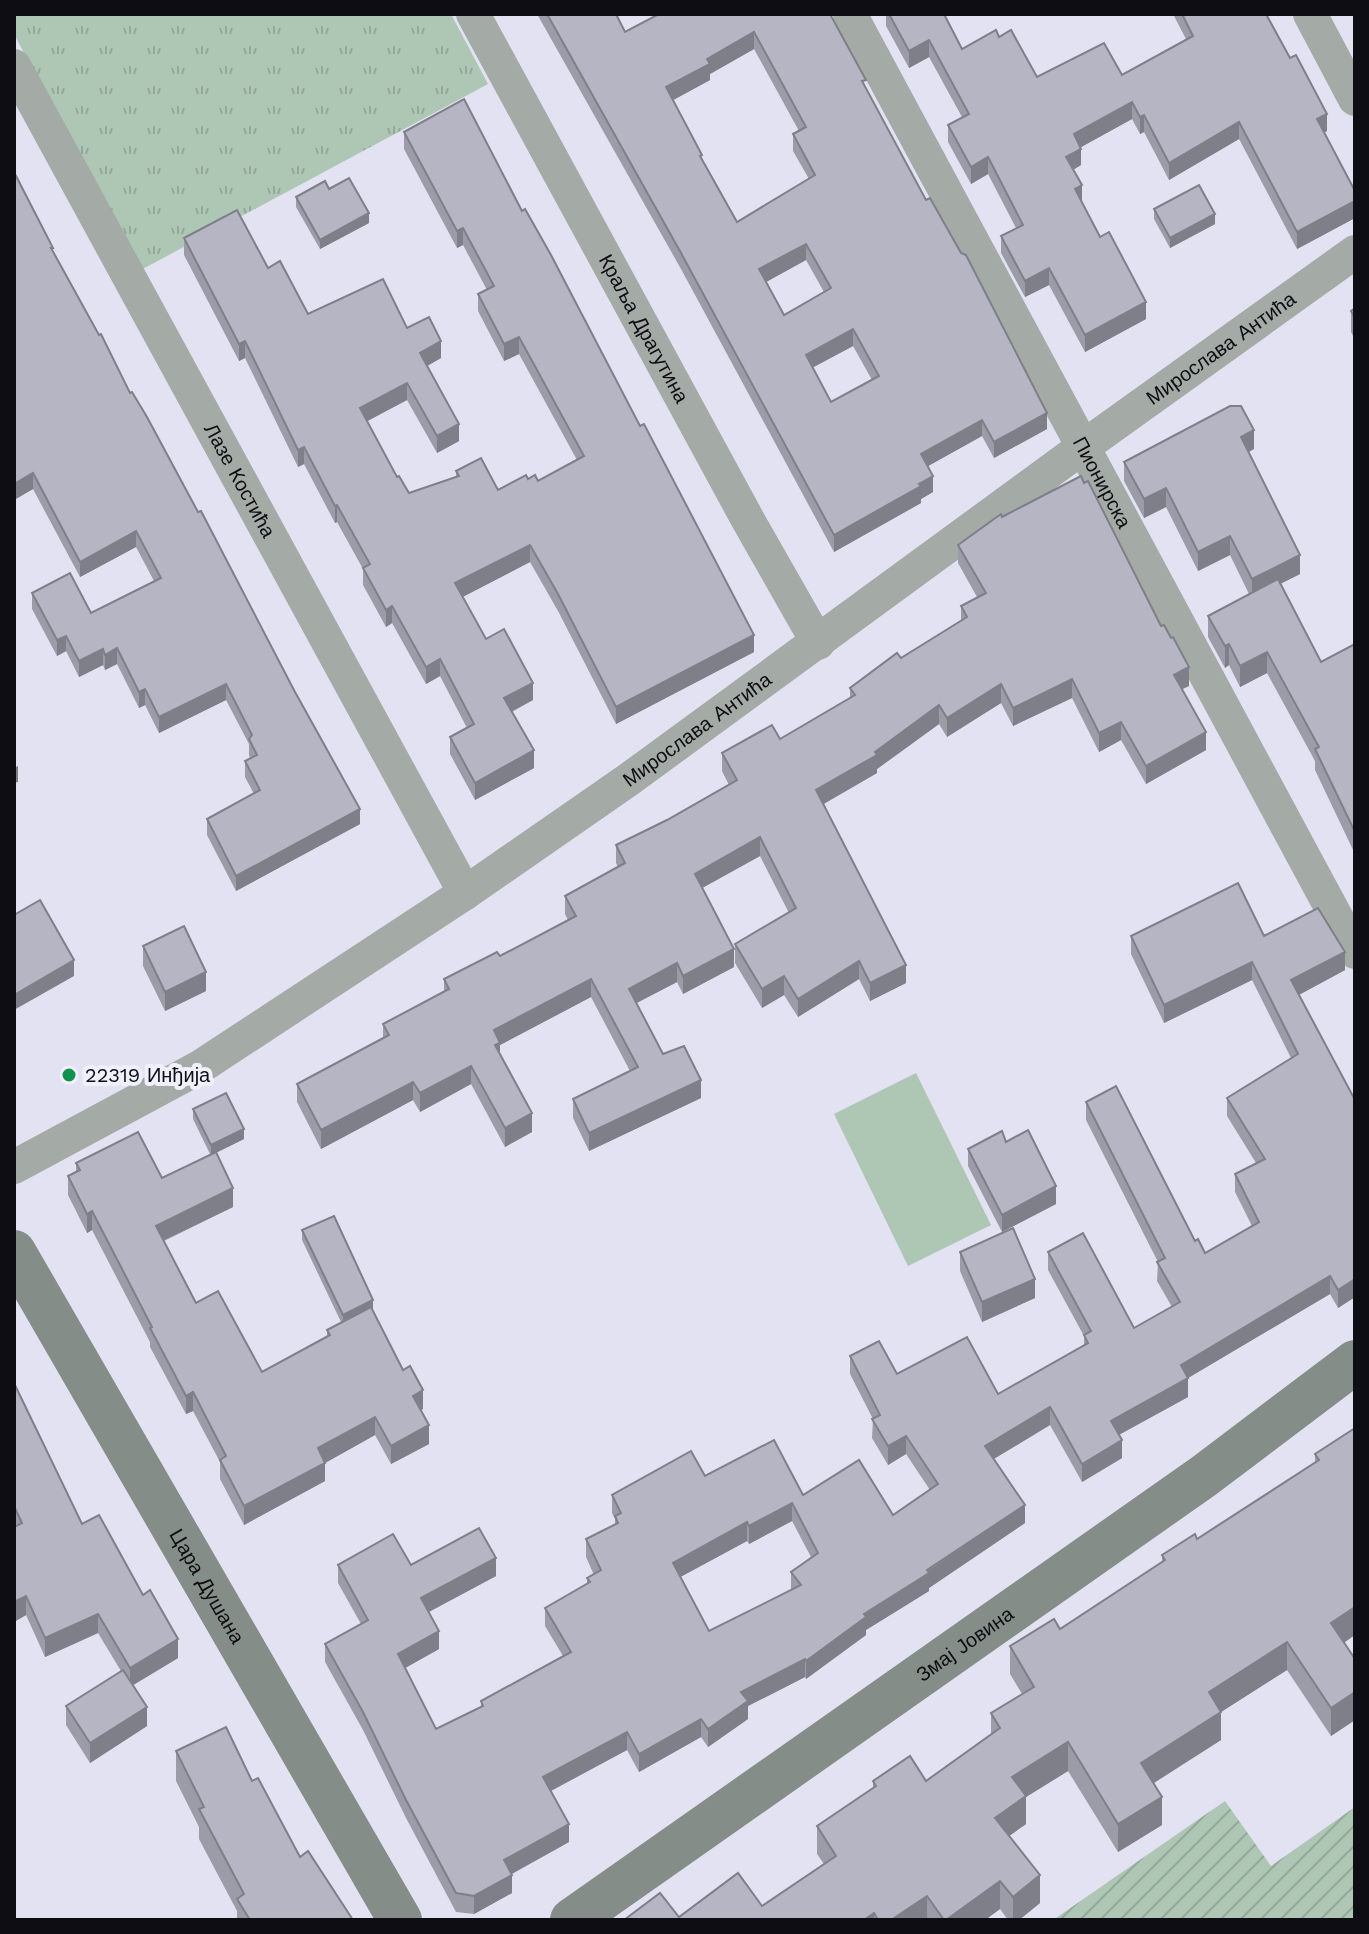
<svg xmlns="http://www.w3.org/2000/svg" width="1369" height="1934" viewBox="0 0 1369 1934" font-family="'Work Sans',sans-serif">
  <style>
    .grass { fill: url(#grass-tufts) }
    .garden { fill: url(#garden-furrows) }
    .pitch { fill: #aec6b4 }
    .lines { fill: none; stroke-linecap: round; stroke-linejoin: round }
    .street { stroke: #a4aaa5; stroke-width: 34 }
    .secondary { stroke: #848d87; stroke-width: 44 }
    .wall { fill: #9c9ca9; fill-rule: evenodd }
    .shaded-wall { fill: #7f7f89 }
    .building { fill: #b5b5c4; stroke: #7f7f89; stroke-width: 2; fill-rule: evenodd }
    .poi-dot { fill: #11914e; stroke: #f0f0fd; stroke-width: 3 }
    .labels { text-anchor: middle; stroke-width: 8; stroke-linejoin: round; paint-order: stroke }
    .street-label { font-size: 20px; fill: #0e0d13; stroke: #f0f0fd }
    .poi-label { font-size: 20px; fill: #0e0d13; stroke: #f0f0fd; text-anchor: start }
  </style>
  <defs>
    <pattern id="grass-tufts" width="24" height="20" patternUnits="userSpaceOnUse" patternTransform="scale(2)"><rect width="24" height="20" fill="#aec6b4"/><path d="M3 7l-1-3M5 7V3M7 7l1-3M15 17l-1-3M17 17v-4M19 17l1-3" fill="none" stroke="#94a99a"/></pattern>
    <pattern id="garden-furrows" width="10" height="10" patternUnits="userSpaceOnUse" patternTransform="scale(2)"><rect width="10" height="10" fill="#aec6b4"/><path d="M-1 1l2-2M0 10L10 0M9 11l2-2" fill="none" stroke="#94a99a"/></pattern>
  </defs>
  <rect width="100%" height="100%" fill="#e3e2f2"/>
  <!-- grass -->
  <polygon class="grass" points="14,14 451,14 488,84 139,271 14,34"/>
  <!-- garden -->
  <polygon class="garden" points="1225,1801 1271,1866 1355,1807 1355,1920 1053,1920"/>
  <!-- pitch -->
  <polygon class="pitch" points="916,1073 991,1225 908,1266 834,1114"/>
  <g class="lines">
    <!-- street -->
    <g class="street">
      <path id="s1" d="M 473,14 L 748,520 L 818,643"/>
      <path id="s2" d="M 850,14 L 1355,952"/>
      <polyline points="1310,14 1355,99"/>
      <path id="s3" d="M 14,66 L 465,893"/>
      <path id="s4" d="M 14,1167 L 200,1067 L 465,893 L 628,780 L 1083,447 L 1355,252"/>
    </g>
    <!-- secondary -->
    <g class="secondary">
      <path id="s5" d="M 14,1252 L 400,1920"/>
      <path id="s6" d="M 572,1920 L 1204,1476 L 1355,1362"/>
    </g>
  </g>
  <!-- wall -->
  <g class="wall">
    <path d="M 537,14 L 616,14 L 625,32 L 830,14 L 866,88 L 1047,429 L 994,458 L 982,436 L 928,466 L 933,492 L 921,499 L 921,503 L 834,552 L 681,269 ZM 754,49 L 799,131 L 793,134 L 793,151 L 809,179 L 737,222 L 702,160 L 673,100 L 710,80 L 710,74 ZM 806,260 L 824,292 L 784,315 L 766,282 ZM 853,346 L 872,380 L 831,402 L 812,368 Z"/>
    <polygon points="886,14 944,14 962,49 999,37 1037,77 1122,75 1186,39 1173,14 1266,14 1327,131 1324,133 1355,191 1355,218 1297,249 1239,139 1169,180 1144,132 1140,134 1132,119 1081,147 1081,165 1073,170 1082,202 1146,319 1085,352 1049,285 1025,297 1001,253 1001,236 1016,228 988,174 971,184 948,142 948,125 962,117 929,57 909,68 886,26"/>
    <polygon points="404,132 522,211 754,652 616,724 558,611 530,562 462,597 486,639 533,700 512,712 534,768 475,800 450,754 450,737 467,728 440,676 426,684 392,623 386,627 363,585 363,569 337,522 335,523 304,464 298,467 245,358 239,361 184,255 184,238 268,268 308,314 407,328 441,358 427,366 459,441 437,453 407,400 367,421 397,477 409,493 456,477 456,471 498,490 528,479 538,481 577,460 519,354 504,361 478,311 478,294 487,290 463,245 457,248 404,149"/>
    <polygon points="329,189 369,223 320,249 296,207 296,197"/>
    <polygon points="1154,209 1215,224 1170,248 1154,219"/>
    <polygon points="53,252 130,393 360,824 236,891 207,835 207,819 254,794 245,777 245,761 250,758 249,755 249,744 226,700 159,733 145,705 139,708 117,664 105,670 103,665 79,677 66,651 57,656 32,609 32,593 91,613 154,581 136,547 80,577 33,489 14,500"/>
    <polygon points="1355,308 1355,340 1351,332 1351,311"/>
    <polygon points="1254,449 1248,452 1300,574 1280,584 1321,662 1355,644 1354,852 1315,770 1315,761 1267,673 1240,687 1229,665 1225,668 1208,637 1208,616 1249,594 1230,555 1198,571 1166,507 1144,518 1124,481 1124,462"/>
    <polygon points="1002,517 1189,686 1182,689 1206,750 1146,784 1121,740 1099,752 1072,698 1013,726 1001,703 947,737 939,724 877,769 877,773 824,804 906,983 870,1001 859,979 798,1017 784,995 762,1008 735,963 735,944 789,913 760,856 702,888 734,967 683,994 677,982 636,1003 663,1054 701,1098 589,1151 573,1118 573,1099 630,1071 591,997 500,1045 500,1053 532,1132 505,1147 471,1084 420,1112 413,1100 321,1149 297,1102 297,1084 383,1038 383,1024 444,991 444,979 500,956 568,920 565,914 565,896 618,867 616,863 616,845 667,820 729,785 722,771 722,753 780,739 850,698 850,688 961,621 961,606 977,597 958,563 958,545"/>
    <path d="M 1131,936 L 1264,936 L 1345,970 L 1299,995 L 1355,1100 L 1355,1297 L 1338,1308 L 1330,1294 L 1188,1378 L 1188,1397 L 1119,1435 L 1122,1458 L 1082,1482 L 1050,1425 L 994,1459 L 1025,1523 L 929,1588 L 929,1591 L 866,1630 L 866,1635 L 806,1679 L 805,1677 L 748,1706 L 748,1719 L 708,1747 L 701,1737 L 639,1772 L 627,1750 L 551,1791 L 569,1842 L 512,1874 L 512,1893 L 474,1914 L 456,1912 L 406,1818 L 363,1730 L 325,1662 L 325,1644 L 361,1624 L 338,1583 L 338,1565 L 411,1565 L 496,1576 L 429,1612 L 439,1649 L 405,1668 L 436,1729 L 481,1707 L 481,1701 L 563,1656 L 545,1626 L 545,1608 L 587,1584 L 587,1578 L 594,1575 L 586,1557 L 586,1539 L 615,1525 L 615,1519 L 612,1513 L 612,1495 L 705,1476 L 803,1495 L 893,1515 L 930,1490 L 906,1454 L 888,1465 L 872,1438 L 873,1419 L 850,1374 L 850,1356 L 897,1374 L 998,1394 L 1084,1345 L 1084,1336 L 1048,1270 L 1048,1252 L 1134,1328 L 1172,1307 L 1157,1281 L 1158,1262 L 1086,1120 L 1086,1102 L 1195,1241 L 1205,1253 L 1252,1226 L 1235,1192 L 1235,1174 L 1256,1163 L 1227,1116 L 1227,1098 L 1291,1058 L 1252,980 L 1164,1023 L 1131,954 ZM 792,1521 L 811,1557 L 791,1572 L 791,1590 L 709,1631 L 680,1577 L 747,1541 L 749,1544 Z"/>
    <polygon points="143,946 206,991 165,1011 143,966"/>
    <polygon points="193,1109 244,1139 216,1153 233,1207 164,1241 196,1303 262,1372 327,1337 327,1330 341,1322 302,1240 302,1230 372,1310 423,1409 421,1410 429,1444 391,1464 375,1435 325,1463 325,1481 244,1525 220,1479 220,1462 193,1411 186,1414 150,1347 150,1342 92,1230 87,1233 68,1195 68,1176 76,1172 76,1163 162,1178 210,1154 193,1119"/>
    <polygon points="1006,1142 1056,1204 1002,1232 968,1166 968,1149"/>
    <polygon points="960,1252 1035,1298 982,1322 960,1271"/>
    <polygon points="14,1383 82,1524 178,1658 133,1685 147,1726 90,1763 66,1725 66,1706 121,1671 98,1633 45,1657 26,1615 14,1622"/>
    <polygon points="1355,1428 1344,1643 1355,1659 1355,1720 1331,1736 1287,1670 1221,1712 1221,1740 1154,1783 1162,1825 1118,1852 1068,1771 1026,1797 1026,1824 1009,1836 1040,1903 1019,1920 1008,1920 1000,1909 985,1920 624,1920 679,1917 762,1906 824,1864 817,1854 817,1826 873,1788 873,1781 926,1781 991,1734 991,1713 1022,1694 1010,1674 1010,1646 1060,1629 1162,1562 1162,1555 1197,1539 1315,1462 1315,1454"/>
    <polygon points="176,1751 252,1781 300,1857 353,1920 237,1920 237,1911 199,1839 199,1827 176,1781"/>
  </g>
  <!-- shaded-wall -->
  <g class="shaded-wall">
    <polygon points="754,32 754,49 710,74 710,80 666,104 666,87 707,59"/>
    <polygon points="929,40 929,57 909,68 909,51"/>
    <polygon points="1132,102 1132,119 1074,151 1074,134"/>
    <polygon points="1327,114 1327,131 1317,136 1317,119"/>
    <polygon points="1144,115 1144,132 1140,134 1140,117"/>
    <polygon points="1239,122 1239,139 1169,180 1169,163"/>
    <polygon points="1081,149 1081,165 1066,174 1066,157"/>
    <polygon points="988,157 988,174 971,184 971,167"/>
    <polygon points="1082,185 1082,202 1075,189"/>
    <polygon points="1355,201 1355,218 1297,249 1297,232"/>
    <polygon points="369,213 369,223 320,249 320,240"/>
    <polygon points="1215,214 1215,224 1170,248 1170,238"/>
    <polygon points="463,228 463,245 457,248 457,231"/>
    <polygon points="806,244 806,260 759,286 759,269"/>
    <polygon points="1049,268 1049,285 1025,297 1025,281"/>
    <polygon points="1146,302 1146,319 1085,352 1085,335"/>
    <polygon points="853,329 853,346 806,371 806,355"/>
    <polygon points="519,337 519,354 504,361 504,344"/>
    <polygon points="245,341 245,358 239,361 239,344"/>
    <polygon points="441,341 441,358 420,370 420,353"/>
    <polygon points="407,383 407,400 360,425 360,408"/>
    <polygon points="1047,413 1047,429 994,458 994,442"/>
    <polygon points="982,420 982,436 921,470 921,454"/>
    <polygon points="459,424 459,441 437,453 437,436"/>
    <polygon points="1254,430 1254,449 1241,456 1241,437"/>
    <polygon points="304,447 304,464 298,467 298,450"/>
    <polygon points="33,473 33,489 14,500 14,484"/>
    <polygon points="933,476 933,492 921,499 921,503 834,552 834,535"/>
    <polygon points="1166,488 1166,507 1144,518 1144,499"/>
    <polygon points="337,505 337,522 335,523 335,506"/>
    <polygon points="136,531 136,547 80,577 80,562"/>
    <polygon points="1230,536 1230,555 1198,571 1198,552"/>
    <polygon points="530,545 530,562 455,601 455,583"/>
    <polygon points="1300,555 1300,574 1252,598 1252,579"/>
    <polygon points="392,606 392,623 386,627 386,610"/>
    <polygon points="754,635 754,652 616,724 616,707"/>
    <polygon points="66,636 66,651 57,656 57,640"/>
    <polygon points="1229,644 1229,665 1225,668 1225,646"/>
    <polygon points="117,648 117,664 105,670 105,655"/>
    <polygon points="103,649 103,665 79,677 79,661"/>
    <polygon points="1267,652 1267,673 1240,687 1240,666"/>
    <polygon points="440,659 440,676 426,684 426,667"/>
    <polygon points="1189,667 1189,686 1174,693 1174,675"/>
    <polygon points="1072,679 1072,698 1013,726 1013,708"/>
    <polygon points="533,683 533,700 504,715 504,698"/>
    <polygon points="226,684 226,700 159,733 159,717"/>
    <polygon points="1001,684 1001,703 947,737 947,718"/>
    <polygon points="145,689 145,705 139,708 139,692"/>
    <polygon points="939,705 939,724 877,769 877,773 816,808 816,790 875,752"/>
    <polygon points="1121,722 1121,740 1099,752 1099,733"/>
    <polygon points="1206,732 1206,750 1146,784 1146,766"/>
    <polygon points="534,750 534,768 475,800 475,783"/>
    <polygon points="18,766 18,782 14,783 14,768"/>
    <polygon points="360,809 360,824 236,891 236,876"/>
    <polygon points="1354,830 1355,830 1355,851 1354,852"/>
    <polygon points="760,837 760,856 695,892 695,874"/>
    <polygon points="734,949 734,967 683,994 683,976"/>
    <polygon points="1345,952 1345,970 1291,999 1291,980"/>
    <polygon points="74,960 74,976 14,1010 14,995"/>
    <polygon points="859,961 859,979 798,1017 798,999"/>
    <polygon points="1252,962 1252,980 1164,1023 1164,1005"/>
    <polygon points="677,963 677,982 629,1007 629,989"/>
    <polygon points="906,965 906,983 870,1001 870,983"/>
    <polygon points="206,972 206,991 165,1011 165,992"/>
    <polygon points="784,976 784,995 762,1008 762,989"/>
    <polygon points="591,979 591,997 500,1045 500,1061 495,1064 494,1030"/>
    <polygon points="471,1066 471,1084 420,1112 420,1093"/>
    <polygon points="701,1080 701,1098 589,1151 589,1133"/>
    <polygon points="413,1082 413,1100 321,1149 321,1130"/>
    <polygon points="532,1113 532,1132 505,1147 505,1128"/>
    <polygon points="244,1129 244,1139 211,1155 211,1145"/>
    <polygon points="1056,1186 1056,1204 1002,1232 1002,1215"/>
    <polygon points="233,1188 233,1207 156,1244 156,1226"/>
    <polygon points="92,1211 92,1230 87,1233 87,1214"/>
    <polygon points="1330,1276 1330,1294 1188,1378 1188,1397 1111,1439 1111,1421 1181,1365"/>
    <polygon points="1035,1279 1035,1298 982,1322 982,1302"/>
    <polygon points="1355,1279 1355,1297 1338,1308 1338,1290"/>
    <polygon points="373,1300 373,1310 343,1325 343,1315"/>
    <polygon points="423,1390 423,1409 413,1414 413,1396"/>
    <polygon points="193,1392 193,1411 186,1414 186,1396"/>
    <polygon points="1050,1407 1050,1425 985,1464 985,1446"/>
    <polygon points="375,1417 375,1435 325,1463 325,1481 244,1525 244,1506 318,1448"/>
    <polygon points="429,1425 429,1444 391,1464 391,1446"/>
    <polygon points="906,1436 906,1454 888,1465 888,1446"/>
    <polygon points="1122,1440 1122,1458 1082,1482 1082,1464"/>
    <polygon points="792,1503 792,1521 749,1544 749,1526"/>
    <polygon points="1025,1505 1025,1523 929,1588 929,1591 866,1630 866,1635 806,1679 806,1661 864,1614"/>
    <polygon points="747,1522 747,1541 673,1581 673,1563"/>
    <polygon points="496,1558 496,1576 421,1616 421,1598"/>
    <polygon points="26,1596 26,1615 14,1622 14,1602"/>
    <polygon points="1355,1607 1355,1635 1331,1652 1331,1623"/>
    <polygon points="98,1614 98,1633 45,1657 45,1638"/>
    <polygon points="439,1631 439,1649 398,1672 398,1654"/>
    <polygon points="178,1639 178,1658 130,1687 130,1668"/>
    <polygon points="1287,1642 1287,1670 1221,1712 1221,1740 1141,1791 1141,1763 1209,1692"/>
    <polygon points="805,1659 805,1677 748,1706 748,1719 708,1747 708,1729 741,1692"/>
    <polygon points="1355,1692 1355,1720 1331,1736 1331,1708"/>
    <polygon points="147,1707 147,1726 90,1763 90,1743"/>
    <polygon points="701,1719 701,1737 639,1772 639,1754"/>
    <polygon points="627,1732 627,1750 543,1795 543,1777"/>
    <polygon points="1068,1742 1068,1771 1026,1797 1026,1824 995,1846 995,1818 1012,1777"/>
    <polygon points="1162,1797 1162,1825 1118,1852 1118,1824"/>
    <polygon points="569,1824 569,1842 504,1878 504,1860"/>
    <polygon points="512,1875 512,1893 474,1914 474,1896"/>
    <polygon points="1040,1875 1040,1903 1019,1920 1013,1920 1013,1897"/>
    <polygon points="1000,1881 1000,1909 985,1920 946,1920"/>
    <polygon points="927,1896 927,1920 891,1920"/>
    <polygon points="874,1913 874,1920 864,1920"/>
  </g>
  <!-- building -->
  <g class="building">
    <path d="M 547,14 L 616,14 L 625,32 L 659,14 L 830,14 L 866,80 L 862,81 L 926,200 L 930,198 L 961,253 L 966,255 L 1047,413 L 994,442 L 982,420 L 921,454 L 933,476 L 919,484 L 921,486 L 834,535 L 681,253 ZM 754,32 L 806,127 L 793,134 L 815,175 L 737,222 L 700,156 L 702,155 L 666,87 L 710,64 L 707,59 ZM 806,244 L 831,288 L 784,315 L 759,269 ZM 853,329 L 879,376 L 831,402 L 806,355 Z"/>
    <polygon points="889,14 944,14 962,49 996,30 999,37 1011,30 1037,77 1104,43 1122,75 1193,36 1182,14 1266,14 1290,58 1296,55 1327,114 1317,119 1355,191 1355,201 1297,232 1239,122 1169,163 1144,115 1140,117 1132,102 1074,134 1081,149 1066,157 1082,185 1075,189 1100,237 1109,232 1146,302 1085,335 1049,268 1025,281 1001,236 1023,225 988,157 971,167 948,125 969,114 929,40 909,51"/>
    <polygon points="464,99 522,211 525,209 551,255 640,426 644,424 754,635 616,707 558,594 530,545 455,583 486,639 504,629 533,683 504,698 534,750 475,783 450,737 474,724 440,659 426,667 392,606 386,610 363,568 370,564 337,505 335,506 304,447 298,450 245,341 239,344 184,238 237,210 268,268 280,261 308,314 383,279 407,328 429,317 441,341 420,353 459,424 437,436 407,383 360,408 397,477 399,476 409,493 459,476 456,471 481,458 498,490 526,475 528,479 535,475 538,481 584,456 519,337 504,344 478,294 494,286 463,228 457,231 404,132"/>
    <polygon points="14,172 53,248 51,248 99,335 101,334 130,393 132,392 147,417 198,512 201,511 295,692 360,809 236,876 207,819 260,790 245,761 257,755 249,739 252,735 226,684 159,717 145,689 139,692 117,648 105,655 103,649 79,661 66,636 57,640 32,593 70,573 91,613 161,578 136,531 80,562 33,473 14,484"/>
    <polygon points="349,178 369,213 320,240 296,197 325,181 329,189"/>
    <polygon points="1199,185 1215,214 1170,238 1154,209"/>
    <polygon points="1355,308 1355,318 1351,311"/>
    <polygon points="1230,406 1241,406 1254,430 1241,437 1300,555 1252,579 1230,536 1198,552 1166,488 1144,499 1124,462"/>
    <polygon points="1081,476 1084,483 1088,481 1161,626 1164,625 1171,638 1173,637 1189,667 1174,675 1206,732 1146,766 1121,722 1099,733 1072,679 1013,708 1001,684 947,718 939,705 875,752 877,755 816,790 906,965 870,983 859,961 798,999 784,976 762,989 735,944 796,908 760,837 695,874 734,949 683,976 677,963 629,989 663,1054 684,1046 701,1080 589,1133 573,1099 638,1067 591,979 494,1030 500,1043 495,1045 532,1113 505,1128 471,1066 420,1093 413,1082 321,1130 297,1084 389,1035 383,1024 449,989 444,979 497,952 500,956 576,916 565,896 625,863 616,845 667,820 737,780 722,753 772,725 780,739 855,695 850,688 897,653 901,658 967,617 961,606 986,593 958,545 1001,514 1002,517"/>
    <polygon points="1278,579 1321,662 1355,644 1355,830 1354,830 1315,749 1319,747 1267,652 1240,666 1229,644 1225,646 1208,616"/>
    <path d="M 1238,883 L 1264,936 L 1318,908 L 1345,952 L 1291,980 L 1355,1100 L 1355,1279 L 1338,1290 L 1330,1276 L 1181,1365 L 1188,1378 L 1111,1421 L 1122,1440 L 1082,1464 L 1050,1407 L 985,1446 L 1025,1505 L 927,1570 L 929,1573 L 864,1614 L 866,1617 L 806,1661 L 805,1659 L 741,1692 L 748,1701 L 708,1729 L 701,1719 L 639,1754 L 627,1732 L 543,1777 L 569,1824 L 504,1860 L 512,1875 L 474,1896 L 456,1893 L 406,1800 L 363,1712 L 325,1644 L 368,1620 L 338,1565 L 393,1534 L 411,1565 L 479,1528 L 496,1558 L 421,1598 L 439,1631 L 398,1654 L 436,1729 L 483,1706 L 481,1701 L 571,1652 L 545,1608 L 590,1582 L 587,1578 L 601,1570 L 586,1539 L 618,1523 L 615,1516 L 621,1513 L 612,1495 L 691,1451 L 705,1476 L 774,1440 L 803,1495 L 859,1460 L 893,1515 L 938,1484 L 906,1436 L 888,1446 L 872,1419 L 880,1415 L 850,1356 L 879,1341 L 897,1374 L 967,1337 L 998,1394 L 1088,1343 L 1084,1335 L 1091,1331 L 1048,1252 L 1083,1233 L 1134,1328 L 1180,1302 L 1157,1262 L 1165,1258 L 1086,1102 L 1116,1086 L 1195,1241 L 1198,1239 L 1205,1253 L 1259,1222 L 1235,1174 L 1265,1159 L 1227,1098 L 1298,1054 L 1252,962 L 1164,1005 L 1131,936 ZM 792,1503 L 818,1553 L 791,1572 L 801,1585 L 709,1631 L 673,1563 L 747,1522 L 749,1526 Z"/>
    <polygon points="40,900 74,960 14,995 14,915"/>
    <polygon points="184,926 206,972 165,992 143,946"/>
    <polygon points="226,1093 244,1129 211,1145 193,1109"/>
    <polygon points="1028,1130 1056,1186 1002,1215 968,1149 1002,1131 1006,1142"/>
    <polygon points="138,1132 162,1178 216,1152 233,1188 156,1226 196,1303 218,1291 262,1372 330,1335 327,1330 371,1307 403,1370 410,1366 423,1390 413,1396 429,1425 391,1446 375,1417 318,1448 325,1463 244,1506 220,1460 226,1456 193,1392 186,1396 150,1328 152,1327 92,1211 87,1214 68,1176 80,1170 76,1163"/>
    <polygon points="334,1216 373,1300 343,1315 302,1230"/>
    <polygon points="1013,1228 1035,1279 982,1302 960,1252"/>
    <polygon points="14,1383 82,1524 99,1515 143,1595 150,1590 178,1639 130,1668 98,1614 45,1638 26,1596 14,1602 14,1527 22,1523 14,1506"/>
    <polygon points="1355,1428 1355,1607 1331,1623 1355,1659 1355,1692 1331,1708 1287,1642 1209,1692 1221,1712 1141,1763 1162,1797 1118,1824 1068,1742 1012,1777 1026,1796 995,1818 1040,1875 1013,1897 1000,1881 946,1920 944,1920 927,1896 891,1920 878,1920 874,1913 864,1920 624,1920 660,1893 679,1917 738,1873 762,1906 836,1856 817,1826 876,1786 873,1781 910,1756 926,1781 1000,1728 991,1713 1034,1687 1010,1646 1054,1619 1060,1629 1165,1560 1162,1555 1195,1534 1197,1539 1319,1460 1315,1454"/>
    <polygon points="123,1670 147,1707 90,1743 66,1706"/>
    <polygon points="226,1727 252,1781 258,1778 300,1857 308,1851 353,1920 250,1920 237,1899 244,1894 199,1809 204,1807 176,1751"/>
  </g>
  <!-- markers -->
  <circle class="poi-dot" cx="69" cy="1075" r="8"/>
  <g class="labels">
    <!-- street labels -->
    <g class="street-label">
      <text dy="7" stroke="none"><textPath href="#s1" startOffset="358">Краља Драгутина</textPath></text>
      <text dy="7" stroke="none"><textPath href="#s4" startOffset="1460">Мирослава Антића</textPath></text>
      <text dy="7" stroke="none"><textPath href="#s3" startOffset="472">Лазе Костића</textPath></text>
      <text dy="7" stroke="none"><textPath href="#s2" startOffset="532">Пионирска</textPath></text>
      <text dy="7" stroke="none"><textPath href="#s4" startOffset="812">Мирослава Антића</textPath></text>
      <text dy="7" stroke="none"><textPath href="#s5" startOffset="386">Цара Душана</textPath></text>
      <text dy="7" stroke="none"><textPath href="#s6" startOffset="480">Змај Јовина</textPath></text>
    </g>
    <!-- poi labels -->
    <g class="poi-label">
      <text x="85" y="1082">22319 Инђија</text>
    </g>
  </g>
  <!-- border -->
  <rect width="1369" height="1934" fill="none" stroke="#0e0d13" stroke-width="32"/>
</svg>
